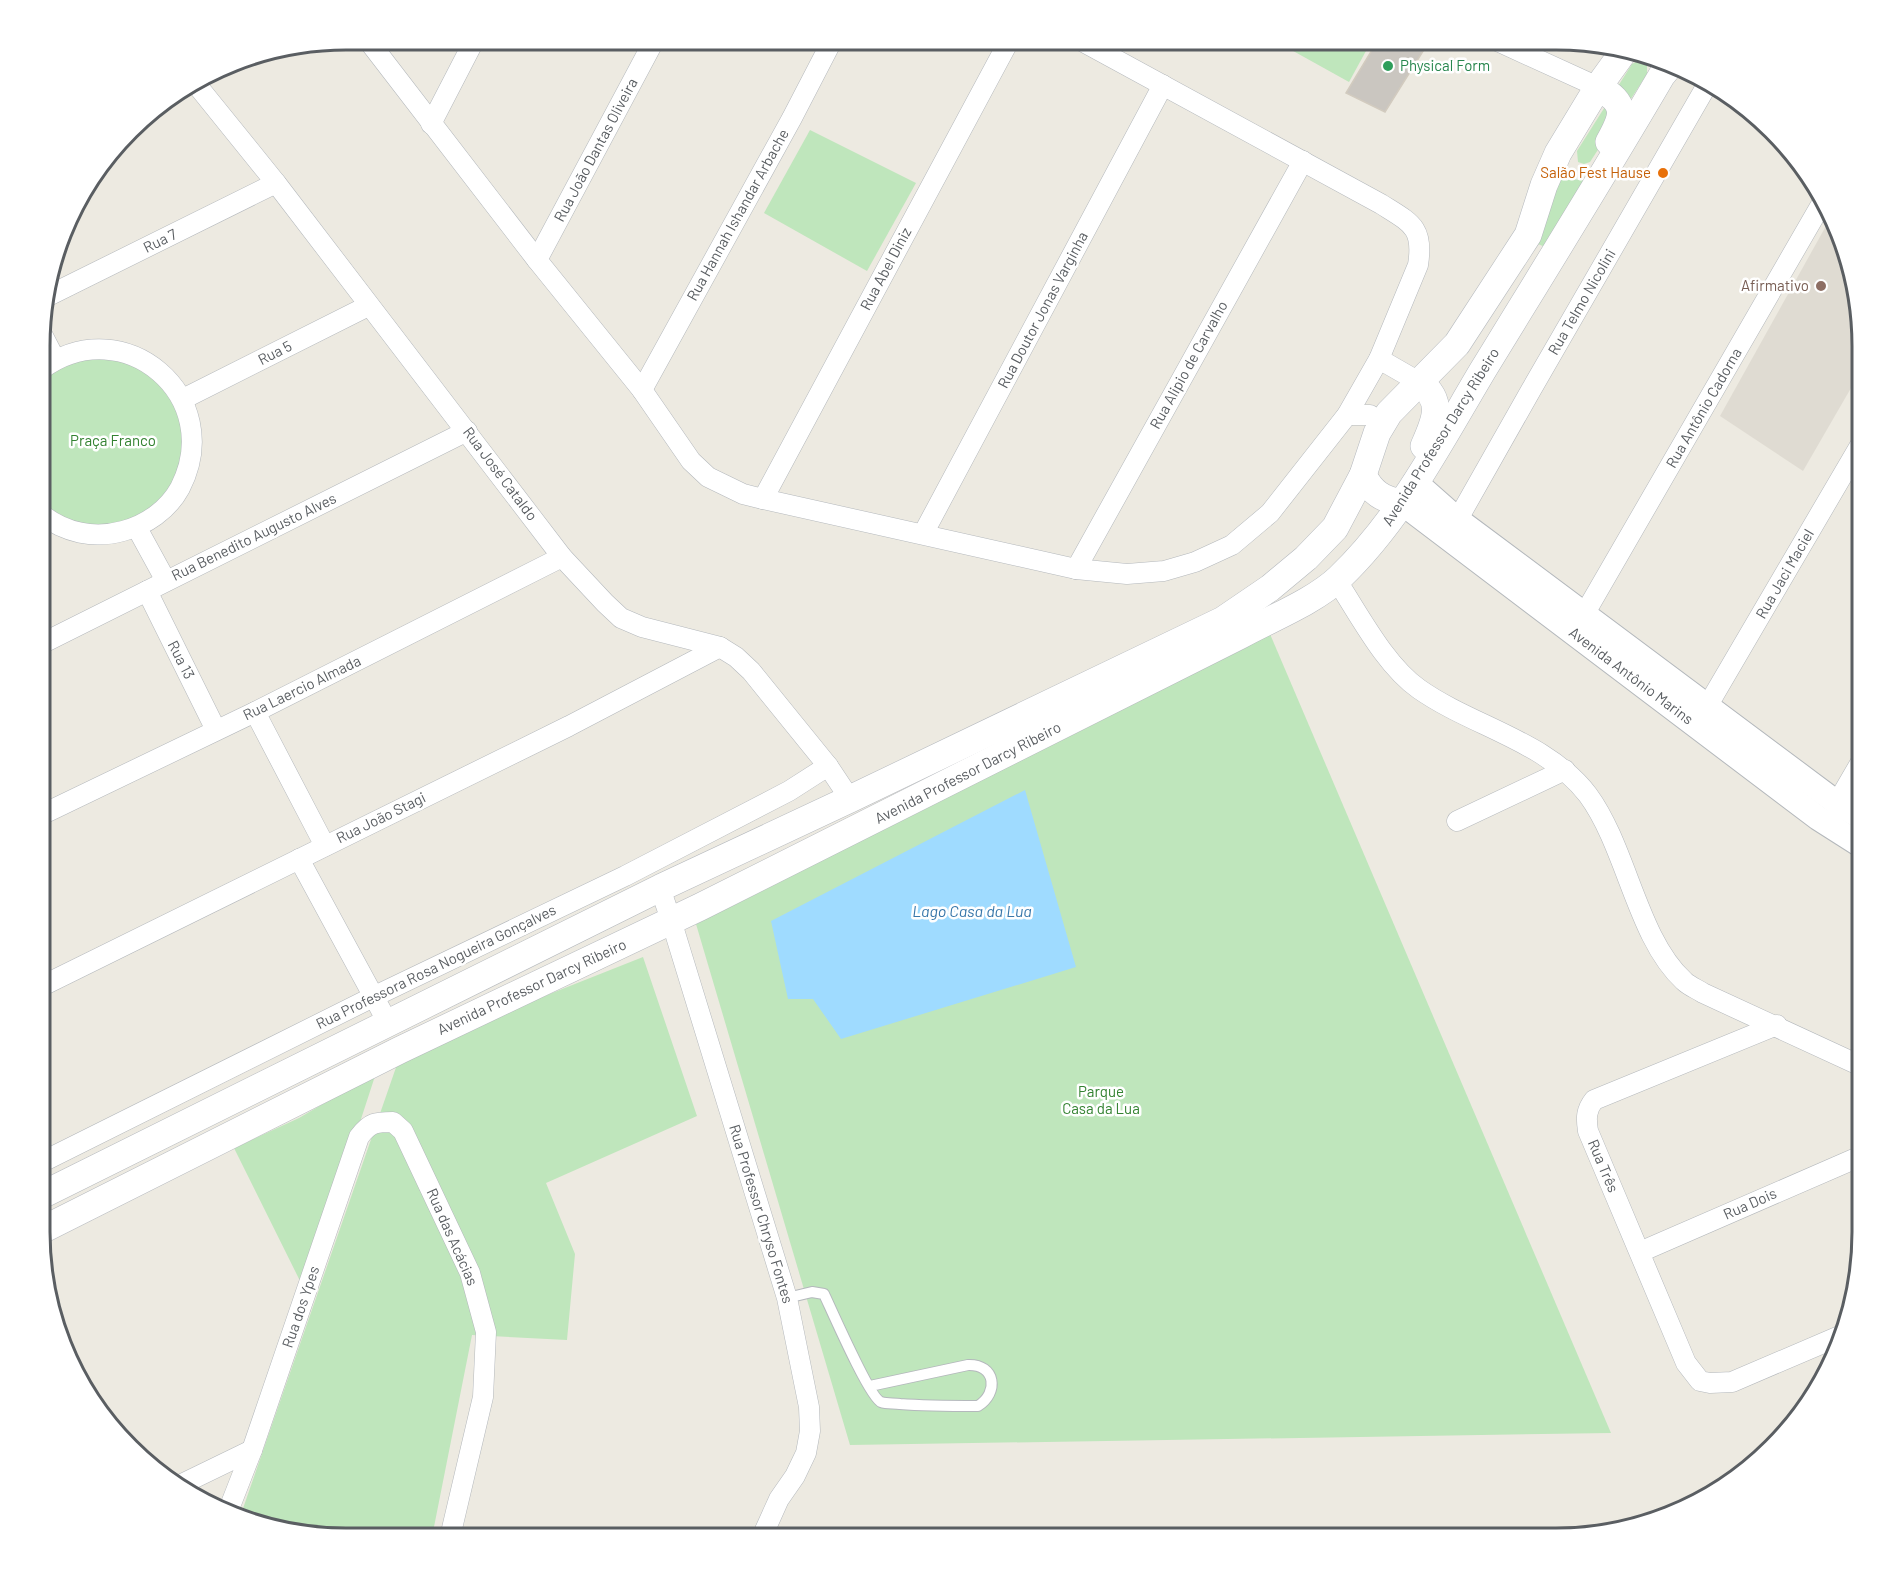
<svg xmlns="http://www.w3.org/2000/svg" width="1901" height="1577" viewBox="0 0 1901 1577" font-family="Barlow,sans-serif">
  <rect width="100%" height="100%" fill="#edeae1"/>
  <path fill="#dfdbd2" d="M1831 217 1839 228 1862 345V369L1803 471 1720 416Z"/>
  <g fill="#bfe6bc">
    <path d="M1291 39 1372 40 1349 82 1286 47Z"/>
    <path d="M1638 61 1647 65V74L1590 162 1584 164 1578 162 1577 151 1632 64Z"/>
    <path d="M810 130 916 183 867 271 764 213Z"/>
    <path d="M1561 169C1570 179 1576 181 1590 180L1545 247 1538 244Z"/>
    <path d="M113 357 152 373 178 406 185 448 172 488 158 504 141 516 103 527 66 521 41 505 42 378 72 360Z"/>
    <path d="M1270 634 1611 1433 850 1445 696 924Z"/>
    <path d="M643 957 697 1116 546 1183 575 1254 567 1340 472 1335 432 1537H325L240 1517 401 1053Z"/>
    <path d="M376 1073 305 1291 234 1148 299 1118Z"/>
  </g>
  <path fill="#9fdbff" d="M1025 790 1076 967 841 1039 813 999H788L771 921Z"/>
  <path fill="#cac6c0" stroke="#d2cbbf" stroke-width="1.5" d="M1378 40H1430L1385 112 1346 93Z"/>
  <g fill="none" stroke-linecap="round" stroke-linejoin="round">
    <g stroke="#b4b8bc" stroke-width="12">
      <path id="service" d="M787 1298 812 1292 824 1294C832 1311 870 1398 881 1402 887 1404 894 1403 900 1404 926 1406 952 1406 978 1406 999 1393 996 1364 968 1365L870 1386"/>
    </g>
    <g stroke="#b4b8bc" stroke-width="21">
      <g id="minor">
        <path d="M367 39 537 260 642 390 691 461 708 477 743 494 763 499 1076 569 1127 574 1164 571 1195 562 1232 545 1270 513 1347 415 1379 359 1418 265C1424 227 1411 223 1381 204L1078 39"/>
        <path d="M1495 40 1598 87"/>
        <path d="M196 84 276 183 562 557 605 603 621 618 642 627 720 647 736 657 751 671 828 766 850 799"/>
        <path d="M431 124 475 39"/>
        <path d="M537 260 655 39"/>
        <path d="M44 298 276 183"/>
        <path d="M42 334 55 359"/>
        <path d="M1379 359 1419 382"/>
        <path d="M642 390 792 118 833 39"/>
        <path d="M183 399 368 306"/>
        <path d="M1347 415H1370L1382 424"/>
        <path d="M763 499 1010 39"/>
        <path d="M41 514C65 533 94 539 123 531 146 525 168 510 180 488 227 397 124 309 42 369"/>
        <path d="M137 528 166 581"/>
        <path d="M1450 533 1531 390 1707 85"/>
        <path d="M923 534 1163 85"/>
        <path d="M1076 569 1303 161"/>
        <path d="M1337 581C1360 616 1385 665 1419 689 1473 727 1547 741 1588 795 1627 848 1637 938 1684 981 1689 986 1697 989 1703 993L1861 1066"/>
        <path d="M147 591 216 730"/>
        <path d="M1585 613 1822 203"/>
        <path d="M41 644 467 431"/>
        <path d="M255 712 325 846"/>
        <path d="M1701 717 1862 442"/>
        <path d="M1837 803 1862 760"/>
        <path d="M41 815 255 712 562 557"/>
        <path d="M1457 821 1565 770"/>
        <path d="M299 859 388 1023"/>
        <path d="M660 888 671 920 787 1298 809 1407 810 1431 806 1453 795 1476 779 1499 765 1530 764 1538"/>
        <path d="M40 987 569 726 720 647"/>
        <path d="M1777 1025 1594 1100C1586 1110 1586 1118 1588 1131L1686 1363 1700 1381 1710 1383 1732 1382 1842 1335"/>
        <path d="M40 1163 373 997 625 876 789 791 828 766"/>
        <path d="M1640 1252 1861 1156"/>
        <path d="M182 1484 252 1450"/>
        <path d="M227 1514 252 1450 359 1137C370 1122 376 1122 393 1122L403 1131 470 1273 486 1332 483 1397 450 1537"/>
      </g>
    </g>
    <g stroke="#b4b8bc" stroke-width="26">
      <g id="tertiary">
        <path d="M1415 482 1458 520 1837 803 1862 818"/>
        <path d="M1402 503 1818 818 1862 846"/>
      </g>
    </g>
    <g stroke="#b5b9be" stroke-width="28">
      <g id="secondary">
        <path d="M1598 87C1628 104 1624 115 1609 142"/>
        <path d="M1419 382C1445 401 1435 421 1424 446"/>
        <path d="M1363 475C1372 493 1382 499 1402 503"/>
        <path d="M40 1196 660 888 850 799 1223 620 1270 588 1306 558 1335 528 1363 475 1377 433 1389 413 1457 344 1528 235 1544 185 1558 153 1598 87 1624 51"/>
        <path d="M40 1231 400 1050 700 907 1241 635C1270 619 1315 601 1339 578 1400 520 1440 442 1483 370 1543 272 1604 174 1662 75L1673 62"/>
      </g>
    </g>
    <use href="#service" stroke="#fff" stroke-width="10"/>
    <use href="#minor" stroke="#fff" stroke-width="20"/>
    <use href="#tertiary" stroke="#fff" stroke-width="24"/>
    <use href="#secondary" stroke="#fff" stroke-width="27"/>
  </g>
  <circle fill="#2e9e5b" stroke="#fff" stroke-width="2" cx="1388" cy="66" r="6"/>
  <circle fill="#e8710a" stroke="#fff" stroke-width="2" cx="1663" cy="173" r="6"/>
  <circle fill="#8d6e63" stroke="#fff" stroke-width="2" cx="1821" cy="286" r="6"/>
  <g text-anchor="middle" stroke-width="5" stroke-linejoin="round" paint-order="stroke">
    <g font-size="15" fill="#27864d" stroke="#fff" text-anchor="start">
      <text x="1400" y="71">Physical Form</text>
    </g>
    <g font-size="15" fill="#5a5e62" stroke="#fff">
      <text transform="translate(596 150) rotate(-62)" y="5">Rua João Dantas Oliveira</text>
      <text transform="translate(738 215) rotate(-61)" y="5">Rua Hannah Ishandar Arbache</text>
      <text transform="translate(160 241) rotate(-26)" y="5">Rua 7</text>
      <text transform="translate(886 269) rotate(-62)" y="5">Rua Abel Diniz</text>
      <text transform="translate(1582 302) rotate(-60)" y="5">Rua Telmo Nicolini</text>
      <text transform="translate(1043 310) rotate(-62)" y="5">Rua Doutor Jonas Varginha</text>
      <text transform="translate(275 353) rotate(-27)" y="5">Rua 5</text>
      <text transform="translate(1189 365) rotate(-61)" y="5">Rua Alipio de Carvalho</text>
      <text transform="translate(1704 408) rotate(-60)" y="5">Rua Antônio Cadorna</text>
      <text transform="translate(1441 437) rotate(-58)" y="5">Avenida Professor Darcy Ribeiro</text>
      <text transform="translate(500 474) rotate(53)" y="5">Rua José Cataldo</text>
      <text transform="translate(254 537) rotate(-26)" y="5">Rua Benedito Augusto Alves</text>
      <text transform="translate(1785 574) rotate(-60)" y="5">Rua Jaci Maciel</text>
      <text transform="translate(181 660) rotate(63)" y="5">Rua 13</text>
      <text transform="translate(1631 676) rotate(37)" y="5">Avenida Antônio Marins</text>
      <text transform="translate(302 688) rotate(-26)" y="5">Rua Laercio Almada</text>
      <text transform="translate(968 773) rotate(-27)" y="5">Avenida Professor Darcy Ribeiro</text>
      <text transform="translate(381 818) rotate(-26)" y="5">Rua João Stagi</text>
      <text transform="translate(436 967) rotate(-26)" y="5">Rua Professora Rosa Nogueira Gonçalves</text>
      <text transform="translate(532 987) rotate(-25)" y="5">Avenida Professor Darcy Ribeiro</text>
      <text transform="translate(1603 1166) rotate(67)" y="5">Rua Três</text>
      <text transform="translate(1750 1204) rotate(-24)" y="5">Rua Dois</text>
      <text transform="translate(761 1214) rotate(73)" y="5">Rua Professor Chryso Fontes</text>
      <text transform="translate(452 1237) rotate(66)" y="5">Rua das Acácias</text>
      <text transform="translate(301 1307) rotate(-71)" y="5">Rua dos Ypes</text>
    </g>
    <g font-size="15" fill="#c56008" stroke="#fff" text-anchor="end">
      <text x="1651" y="178">Salão Fest Hause</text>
    </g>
    <g font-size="15" fill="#785e54" stroke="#fff" text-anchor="end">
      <text x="1809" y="291">Afirmativo</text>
    </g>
    <g font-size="15" fill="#338231" stroke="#fff">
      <text x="113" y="446">Praça Franco</text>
      <text x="1101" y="1097">Parque<tspan x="1101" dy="17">Casa da Lua</tspan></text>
    </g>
    <g font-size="16" font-style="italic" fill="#3877aa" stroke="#fff">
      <text x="972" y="917">Lago Casa da Lua</text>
    </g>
  </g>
  <path d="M0 0H1901V1577H0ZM346 50H1556A296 296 0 0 1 1852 346V1232A296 296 0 0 1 1556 1528H346A296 296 0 0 1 50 1232V346A296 296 0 0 1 346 50Z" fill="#fff" fill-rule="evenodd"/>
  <path fill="none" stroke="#5a5e62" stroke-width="3" d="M346 50H1556A296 296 0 0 1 1852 346V1232A296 296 0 0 1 1556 1528H346A296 296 0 0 1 50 1232V346A296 296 0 0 1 346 50Z"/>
</svg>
